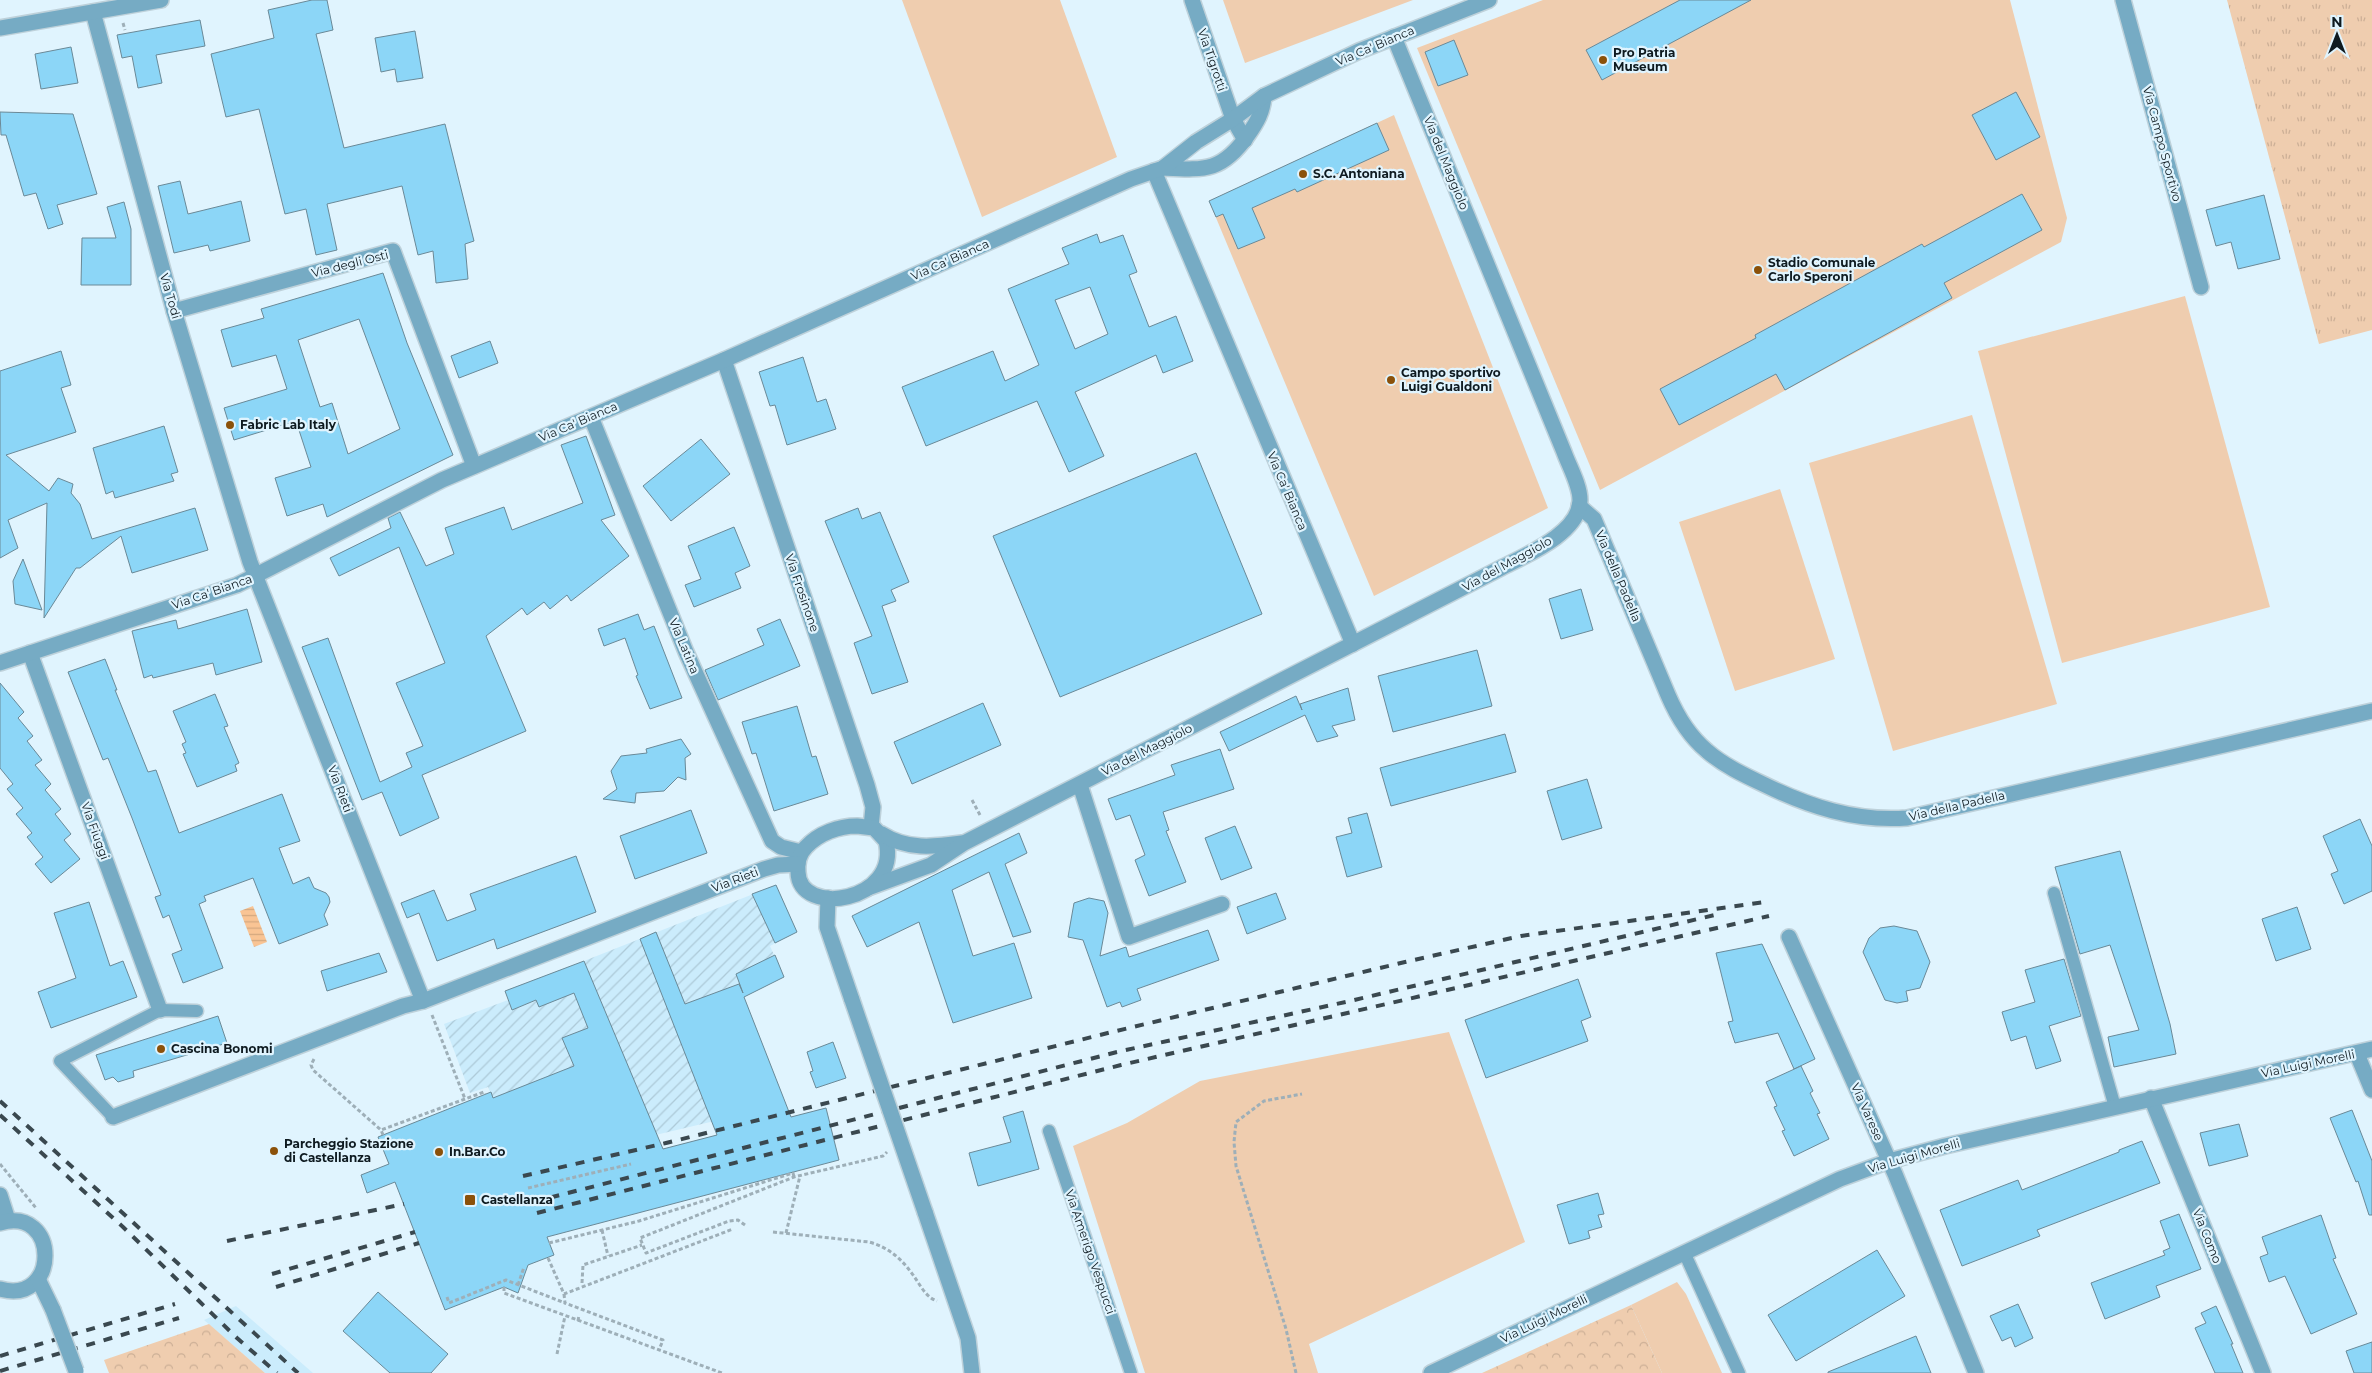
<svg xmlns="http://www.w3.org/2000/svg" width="2372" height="1373" viewBox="0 0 2372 1373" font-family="Montserrat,sans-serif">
  <defs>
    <pattern id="industrial-furrows" width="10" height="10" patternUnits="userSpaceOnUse" patternTransform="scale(1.25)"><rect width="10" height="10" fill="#cbecfc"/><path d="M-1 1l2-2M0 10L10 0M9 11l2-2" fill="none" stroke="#adcad8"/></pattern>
    <pattern id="forest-crowns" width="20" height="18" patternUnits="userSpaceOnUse" patternTransform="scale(1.25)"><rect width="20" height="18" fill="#efcdaf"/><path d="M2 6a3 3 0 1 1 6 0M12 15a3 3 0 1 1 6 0" fill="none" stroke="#ccaf96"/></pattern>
    <pattern id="park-tufts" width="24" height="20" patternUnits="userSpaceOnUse" patternTransform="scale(1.25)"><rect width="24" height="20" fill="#efcdaf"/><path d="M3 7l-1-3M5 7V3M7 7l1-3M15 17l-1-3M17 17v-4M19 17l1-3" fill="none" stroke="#ccaf96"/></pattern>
    <pattern id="water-rules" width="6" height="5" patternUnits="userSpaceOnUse" patternTransform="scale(1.25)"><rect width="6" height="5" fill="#f9c494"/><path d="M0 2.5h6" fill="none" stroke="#d4a87f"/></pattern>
  </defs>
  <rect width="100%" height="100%" fill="#e0f4fe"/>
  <path fill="#cbecfc" d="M236 1306 313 1373H265L204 1320Z"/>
  <path fill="url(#industrial-furrows)" d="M776 885 797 932 770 946 784 977 744 997 786 1104 525 1166 509 1139 488 1087 470 1093 444 1024 508 1000 512 1010 591 979 584 961Z"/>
  <g fill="#efcdaf">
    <path d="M902 0H1060L1117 157 982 217Z"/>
    <path d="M1223 0H1413L1245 63Z"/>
    <path d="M1543 0H2010L2067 218 2061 242 1600 490 1417 48Z"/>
    <path d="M1394 115 1548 508 1374 596 1209 201Z"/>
    <path d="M2185 296 2270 607 2062 663 1978 351Z"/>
    <path d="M1972 415 2057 704 1893 751 1809 463Z"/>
    <path d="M1780 489 1835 659 1735 691 1679 522Z"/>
    <path d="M1449 1032 1525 1242 1309 1344 1318 1373H1145L1073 1146 1127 1123 1200 1081Z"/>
    <path d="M1677 1282 1686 1294 1722 1373H1662L1631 1305Z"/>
  </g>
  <g fill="url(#forest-crowns)">
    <path d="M1631 1305 1662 1373H1482Z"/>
    <path d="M209 1324 265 1373H109L104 1360Z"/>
  </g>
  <path fill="url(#park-tufts)" d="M2227 0H2372V330L2319 344Z"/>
  <path fill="url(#water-rules)" d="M253 906 267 942 254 947 240 911Z"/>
  <g fill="#8cd6f7" stroke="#6a8997" fill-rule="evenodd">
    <path d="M312 0H327L333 30 316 34 344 148 445 124 474 241 465 244 468 279 436 283 433 251 418 255 402 186 327 204 337 250 316 255 306 209 285 214 259 109 226 117 211 54 274 38 268 10Z"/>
    <path d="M1680 0H1751L1602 80 1586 50Z"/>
    <path d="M200 20 205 46 156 55 162 83 138 88 132 56 122 58 117 35Z"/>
    <path d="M415 31 423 78 397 82 395 69 381 72 375 38Z"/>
    <path d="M1454 40 1468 75 1438 86 1425 52Z"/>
    <path d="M71 47 78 83 41 89 35 54Z"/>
    <path d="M2016 92 2040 137 1996 160 1972 115Z"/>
    <path d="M0 112 73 114 97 194 57 205 63 224 48 229 36 193 24 196 6 135H1Z"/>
    <path d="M1377 123 1389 150 1297 192 1295 189 1252 208 1265 238 1238 249 1223 214 1216 217 1209 201Z"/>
    <path d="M180 181 188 214 241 201 250 241 210 251 208 245 174 253 158 186Z"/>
    <path d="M2022 194 2042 230 1944 283 1952 298 1785 390 1776 374 1679 425 1660 389 1756 338 1755 335 1922 244 1924 247Z"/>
    <path d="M2264 195 2280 259 2238 269 2231 242 2216 246 2206 210Z"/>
    <path d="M124 202 131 229V285H81L82 238H116L107 207Z"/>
    <path d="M1097 234 1100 243 1123 235 1137 272 1129 275 1149 327 1176 316 1193 361 1163 373 1156 355 1075 392 1104 456 1069 472 1037 401 926 446 902 387 993 351 1005 381 1039 365 1008 289 1069 264 1062 248ZM1090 287 1108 334 1075 349 1055 300Z"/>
    <path d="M383 273 407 343 453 455 327 517 323 504 287 516 275 478 311 467 296 421 234 440 224 408 287 389 276 355 232 367 221 330 264 318 261 309ZM359 319 400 429 348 454 332 403 320 407 298 340Z"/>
    <path d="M490 341 498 363 459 378 451 356Z"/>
    <path d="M61 351 71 385 61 388 76 432 6 455 49 491 58 478 73 484 71 493 80 504 92 539 195 508 208 550 132 573 121 536 80 568H76L44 618 47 503 8 520 18 548 0 558V371Z"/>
    <path d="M803 357 817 402 826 399 836 429 787 445 775 405 770 406 759 372Z"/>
    <path d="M164 426 178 472 171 474 174 481 115 498 113 491 106 494 93 448Z"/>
    <path d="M586 436 615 515 601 520 629 556 571 601 567 595 550 609 544 602 527 615 522 608 486 636 526 731 422 775 439 818 400 836 382 792 362 800 302 647 328 638 380 782 412 767 406 753 423 746 396 683 445 663 399 547 339 576 330 558 391 528 388 518 400 512 426 566 454 554 445 528 504 507 512 530 583 503 561 445Z"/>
    <path d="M701 439 730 474 671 521 643 486Z"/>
    <path d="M1196 453 1262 614 1060 697 993 536Z"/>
    <path d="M858 508 862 519 880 512 909 582 891 590 896 601 882 606 908 682 872 694 854 643 872 636 825 521Z"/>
    <path d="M734 527 750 566 735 573 741 588 694 607 685 585 701 579 688 546Z"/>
    <path d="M23 559 42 610 15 604 13 581Z"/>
    <path d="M1581 589 1593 630 1561 639 1549 599Z"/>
    <path d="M247 609 262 662 216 675 213 663 153 678 152 675 144 678 132 631 176 620 178 629Z"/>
    <path d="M638 614 644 630 654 626 682 698 650 709 636 676 638 675 625 638 604 646 598 629Z"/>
    <path d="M780 619 800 666 718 700 705 670 764 645 757 629Z"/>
    <path d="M1477 650 1492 706 1393 732 1378 676Z"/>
    <path d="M105 659 117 690H115L148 772 156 770 179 833 282 794 300 841 279 848 293 884 309 877 314 888 326 893 329 897 330 902 324 915 328 925 279 944 253 878 204 896 206 901 199 904 223 968 183 983 172 954 182 950 169 915 163 918 155 897 161 895 132 818 108 758 103 760 68 672Z"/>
    <path d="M0 683 24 712 18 718 33 736 27 741 42 760 35 765 51 784 45 790 61 809 55 814 71 834 64 840 80 859 51 883 35 864 43 857 27 837 32 833 16 814 23 808 7 789 13 784 0 768Z"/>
    <path d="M1348 688 1355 720 1332 726 1338 736 1317 742 1305 715 1229 751 1220 732 1296 696 1302 710 1300 704Z"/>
    <path d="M215 694 228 726 224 727 239 763 235 765 237 771 197 787 183 754 186 753 182 744 186 742 173 711Z"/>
    <path d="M983 703 1001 745 912 784 894 742Z"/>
    <path d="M797 706 812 757 816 756 828 794 774 811 756 753 752 754 742 722Z"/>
    <path d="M1505 734 1516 772 1391 806 1380 768Z"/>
    <path d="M681 739 691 754 685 758 686 780 678 777 664 791 636 793 635 803 603 799 617 789 611 771 621 756 647 753 646 749Z"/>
    <path d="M1220 749 1234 789 1163 812 1169 830 1166 831 1186 882 1149 896 1135 860 1145 855 1130 815 1116 820 1108 799 1175 775 1171 765Z"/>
    <path d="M1587 779 1602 828 1562 840 1547 791Z"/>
    <path d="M691 810 707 853 635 879 620 836Z"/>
    <path d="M1367 813 1382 867 1347 877 1336 837 1352 833 1348 818Z"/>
    <path d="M2360 819 2372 846V891L2344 904 2331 874 2338 871 2323 836Z"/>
    <path d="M1235 826 1252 868 1221 880 1205 838Z"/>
    <path d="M1019 833 1027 853 1005 864 1031 932 1013 937 989 872 952 890 973 956 1014 943 1032 998 953 1023 919 922 867 947 852 916Z"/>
    <path d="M2120 851 2170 1024 2176 1054 2114 1067 2108 1037 2139 1030 2110 945 2080 954 2055 867Z"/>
    <path d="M576 856 596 912 497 949 494 939 437 961 419 913 407 918 401 903 434 890 447 921 476 910 470 894Z"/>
    <path d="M776 885 797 932 775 943 752 894Z"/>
    <path d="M1276 893 1286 919 1247 934 1237 907Z"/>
    <path d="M1089 898 1104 901 1108 913 1100 956 1126 947 1129 957 1208 930 1219 960 1137 989 1141 1000 1122 1007 1120 1002 1107 1007 1083 940 1068 937 1074 903Z"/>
    <path d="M89 902 110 966 123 961 137 997 51 1028 38 992 76 978 54 913Z"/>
    <path d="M2297 907 2311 949 2276 961 2262 919Z"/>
    <path d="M1894 926 1917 931 1930 962 1920 988 1906 991 1908 1001 1897 1003 1885 1000 1863 952 1869 938 1880 928Z"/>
    <path d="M656 932 685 1004 739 984 743 993 736 974 775 955 784 977 744 997 791 1117 826 1108 839 1160 547 1237 554 1255 528 1265 518 1293 504 1287 445 1310 395 1182 367 1193 361 1175 389 1164 378 1137 491 1092 493 1098 574 1066 562 1038 588 1028 574 993 539 1007 536 1000 512 1010 505 991 584 961 663 1149 717 1135 640 939Z"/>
    <path d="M1762 944 1815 1059 1794 1069 1778 1033 1735 1043 1728 1022 1733 1021 1716 953Z"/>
    <path d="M379 953 387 972 327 991 321 971Z"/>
    <path d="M2064 959 2081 1016 2049 1026 2061 1061 2036 1069 2026 1036 2011 1041 2002 1012 2035 1002 2025 970Z"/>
    <path d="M1578 979 1591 1017 1581 1021 1588 1041 1486 1078 1465 1020Z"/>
    <path d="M218 1016 227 1043 133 1071 134 1077 118 1082 113 1077 105 1080 96 1055Z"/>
    <path d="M833 1042 846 1078 816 1088 810 1072 813 1071 807 1052Z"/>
    <path d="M1801 1066 1813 1091 1810 1093 1820 1113 1817 1114 1829 1139 1794 1156 1782 1131 1785 1130 1774 1107 1777 1106 1766 1082Z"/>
    <path d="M2352 1110 2372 1161V1215H2369L2358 1181 2356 1182 2330 1118Z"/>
    <path d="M1023 1111 1039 1169 978 1186 969 1153 1011 1142 1003 1117Z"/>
    <path d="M2239 1124 2248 1156 2209 1166 2200 1133Z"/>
    <path d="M2142 1141 2160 1183 2037 1230 2040 1236 1962 1266 1940 1210 2018 1180 2022 1190 2119 1152V1150Z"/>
    <path d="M1598 1193 1604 1214 1598 1215 1602 1227 1588 1231 1590 1238 1569 1244 1557 1205Z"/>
    <path d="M2179 1214 2201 1269 2156 1286 2160 1297 2105 1319 2091 1283 2165 1255 2163 1251 2170 1248 2160 1221Z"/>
    <path d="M2321 1215 2336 1258 2333 1259 2357 1314 2311 1334 2285 1276 2269 1282 2260 1257 2268 1254 2262 1237Z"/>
    <path d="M1877 1250 1905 1296 1796 1361 1768 1315Z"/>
    <path d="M378 1292 448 1354 431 1373H390L343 1331Z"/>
    <path d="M2018 1304 2033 1338 2015 1347 2011 1337 2002 1341 1990 1316Z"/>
    <path d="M2216 1306 2233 1344H2231L2243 1373H2215L2195 1328 2206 1323 2201 1313Z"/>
    <path d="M1916 1336 1931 1373H1828V1372Z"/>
    <path d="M2372 1342V1373H2354L2346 1351Z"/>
  </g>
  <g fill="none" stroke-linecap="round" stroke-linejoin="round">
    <g stroke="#bed1da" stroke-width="15">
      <g id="service">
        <path d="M2054 893 2115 1107"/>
        <path d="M113 1117 60 1061 160 1010 197 1011"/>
        <path d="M1049 1131 1131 1373"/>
        <path d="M1684 1252 1739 1373"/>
      </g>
    </g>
    <g stroke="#bed1da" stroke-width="18">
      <g id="minor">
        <path d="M1192 0 1233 119 1245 140"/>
        <path d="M2123 0 2201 287"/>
        <path d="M93 12 174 311 250 562 423 1001"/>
        <path d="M1163 168C1205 170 1222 172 1248 135 1257 122 1263 112 1264 96"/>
        <path d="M1154 171 1353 644"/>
        <path d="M174 311 393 251 474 466"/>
        <path d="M724 360 867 785 873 807 871 827"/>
        <path d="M591 417 686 652 772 841 781 847 801 852"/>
        <path d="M1579 506 1594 519 1668 695C1677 716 1689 736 1707 751 1723 765 1744 775 1763 784 1808 806 1855 822 1907 818L2372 711"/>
        <path d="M30 653 160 1010"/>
        <path d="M0 663 237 585 442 480 724 360 1131 179 1163 168 1196 142 1233 119 1264 96 1359 51 1489 0"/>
        <path d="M1080 785 1129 937 1222 904"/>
        <path d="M857 826 874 828 886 841C901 902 799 918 798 872 797 862 799 854 806 847 819 833 839 826 857 826Z"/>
        <path d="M882 834C907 850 934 847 962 843"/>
        <path d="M868 888 931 865 964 843 1501 568C1526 555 1580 533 1580 500 1580 485 1569 466 1564 452L1394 37"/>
        <path d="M828 898 827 927 852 1000"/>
        <path d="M1789 937 1895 1174 1976 1373"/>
        <path d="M2357 1054 2372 1090"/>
        <path d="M2151 1098 2263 1373"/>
        <path d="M113 1117 403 1006 423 1001 764 869 778 865 798 864"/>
        <path d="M0 1195 8 1220"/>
        <path d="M925 1212 968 1338 972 1373"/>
        <path d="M0 1223C60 1205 60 1306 0 1289"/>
        <path d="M38 1279 53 1310"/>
        <path d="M1431 1373 1840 1179 1889 1161 1945 1146 2372 1049"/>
      </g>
    </g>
    <g stroke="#bed1da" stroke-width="18">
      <path id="tertiary" d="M0 28 161 0"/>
    </g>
    <g stroke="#9eafb8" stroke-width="3" stroke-dasharray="4 2.5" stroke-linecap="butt">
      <path d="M123 23 125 30"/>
      <path d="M972 800 980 815"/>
      <path d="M432 1015 465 1099"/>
      <path d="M314 1059 311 1065 313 1070 381 1130"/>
      <path d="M383 1135 381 1130 484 1092 485 1094"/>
      <path d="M0 1164 36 1208"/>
      <path d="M528 1188 631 1164"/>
      <path d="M745 1225 738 1220 729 1221 646 1253 640 1238 794 1177 883 1156 887 1152"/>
      <path d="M602 1230 608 1256"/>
      <path d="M773 1232 869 1242C888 1247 902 1259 913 1275 920 1284 925 1297 937 1301"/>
      <path d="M786 1233 800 1176"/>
      <path d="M549 1243 639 1221 793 1173 794 1177"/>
      <path d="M548 1258 564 1294 733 1229"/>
      <path d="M582 1283 583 1265 642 1245"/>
      <path d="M518 1285 524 1267"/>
      <path d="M504 1287V1293L722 1373"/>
      <path d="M564 1294 565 1303 663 1340 659 1350"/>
      <path d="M447 1297 449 1303 506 1280 565 1303"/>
      <path d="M578 1321 579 1315"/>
      <path d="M557 1354 565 1316"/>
      <path d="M1296 1373 1286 1329 1236 1166 1234 1142 1236 1122 1264 1101 1302 1094"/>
    </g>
    <use href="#service" stroke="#76abc4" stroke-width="12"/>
    <use href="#minor" stroke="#76abc4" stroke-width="15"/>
    <use href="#tertiary" stroke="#76abc4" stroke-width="15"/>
    <g stroke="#3a484f" stroke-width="4" stroke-dasharray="9 9" stroke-linecap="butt">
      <path d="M0 1101 298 1373"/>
      <path d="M0 1115 123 1227 237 1338 277 1373"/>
      <path d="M523 1176 666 1143 1112 1032 1405 962 1521 936 1765 902"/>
      <path d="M533 1202 1117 1052 1350 1001 1719 914"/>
      <path d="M537 1213 1121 1065 1769 916"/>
      <path d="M227 1241 404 1204"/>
      <path d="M272 1274 415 1232"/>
      <path d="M276 1287 419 1243"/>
      <path d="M0 1356 175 1304"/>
      <path d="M0 1371 179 1318"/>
    </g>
    <g stroke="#bed1da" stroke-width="18" stroke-linecap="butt">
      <g id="minor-bridge">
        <path d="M852 1000 925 1212"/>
        <path d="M53 1310 76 1371"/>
      </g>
    </g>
    <use href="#minor-bridge" stroke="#76abc4" stroke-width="15"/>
  </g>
  <g fill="#8b510a" stroke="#e0f4fe" stroke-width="2">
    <circle cx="1603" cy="60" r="5"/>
    <circle cx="1303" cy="174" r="5"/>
    <circle cx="1758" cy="270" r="5"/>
    <circle cx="1391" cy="380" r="5"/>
    <circle cx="230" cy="425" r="5"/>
    <circle cx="161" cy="1049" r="5"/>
    <circle cx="274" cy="1151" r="5"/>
    <circle cx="439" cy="1152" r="5"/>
    <rect x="464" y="1194" width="12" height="12" rx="2.5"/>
  </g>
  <g text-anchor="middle" stroke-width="4.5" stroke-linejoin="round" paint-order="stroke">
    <g font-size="12" fill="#0e1a20" stroke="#e0f4fe">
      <text transform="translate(1375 46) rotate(-23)" y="4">Via Ca' Bianca</text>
      <text transform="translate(1212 60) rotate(71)" y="4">Via Tigrotti</text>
      <text transform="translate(2162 144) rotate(75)" y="4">Via Campo Sportivo</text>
      <text transform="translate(1446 163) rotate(68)" y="4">Via del Maggiolo</text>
      <text transform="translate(950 260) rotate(-24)" y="4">Via Ca' Bianca</text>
      <text transform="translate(350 264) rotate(-14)" y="4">Via degli Osti</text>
      <text transform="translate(170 296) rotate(74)" y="4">Via Todi</text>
      <text transform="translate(578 422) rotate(-23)" y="4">Via Ca' Bianca</text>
      <text transform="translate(1287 491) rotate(67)" y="4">Via Ca' Bianca</text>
      <text transform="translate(1507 564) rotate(-29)" y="4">Via del Maggiolo</text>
      <text transform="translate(1618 576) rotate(67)" y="4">Via della Padella</text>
      <text transform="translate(212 592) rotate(-19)" y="4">Via Ca' Bianca</text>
      <text transform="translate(802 593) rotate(71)" y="4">Via Frosinone</text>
      <text transform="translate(684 646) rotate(67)" y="4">Via Latina</text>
      <text transform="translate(1147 750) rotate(-27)" y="4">Via del Maggiolo</text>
      <text transform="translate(340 789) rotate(69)" y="4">Via Rieti</text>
      <text transform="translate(1957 806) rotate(-13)" y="4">Via della Padella</text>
      <text transform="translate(95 831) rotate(70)" y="4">Via Fiuggi</text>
      <text transform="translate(735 880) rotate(-21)" y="4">Via Rieti</text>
      <text transform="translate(2308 1064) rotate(-12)" y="4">Via Luigi Morelli</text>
      <text transform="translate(1867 1112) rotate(66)" y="4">Via Varese</text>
      <text transform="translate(1914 1156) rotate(-16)" y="4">Via Luigi Morelli</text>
      <text transform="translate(2207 1236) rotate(68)" y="4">Via Como</text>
      <text transform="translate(1090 1252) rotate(71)" y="4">Via Amerigo Vespucci</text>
      <text transform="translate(1544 1319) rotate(-26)" y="4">Via Luigi Morelli</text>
    </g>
    <g font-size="12" font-weight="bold" fill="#0e1a20" stroke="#e0f4fe" text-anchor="start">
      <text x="1613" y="57">Pro Patria<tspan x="1613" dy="14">Museum</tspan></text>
      <text x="1313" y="178">S.C. Antoniana</text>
      <text x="1768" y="267">Stadio Comunale<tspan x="1768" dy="14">Carlo Speroni</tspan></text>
      <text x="1401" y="377">Campo sportivo<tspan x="1401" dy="14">Luigi Gualdoni</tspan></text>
      <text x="240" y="429">Fabric Lab Italy</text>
      <text x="171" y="1053">Cascina Bonomi</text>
      <text x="284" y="1148">Parcheggio Stazione<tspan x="284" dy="14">di Castellanza</tspan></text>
      <text x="449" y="1156">In.Bar.Co</text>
      <text x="481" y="1204">Castellanza</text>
    </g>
  </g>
  <g transform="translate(2337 35)" stroke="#e0f4fe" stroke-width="4" paint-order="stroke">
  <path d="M0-4L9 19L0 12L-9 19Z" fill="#0e1a20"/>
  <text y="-8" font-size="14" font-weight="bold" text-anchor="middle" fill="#0e1a20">N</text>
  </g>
</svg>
